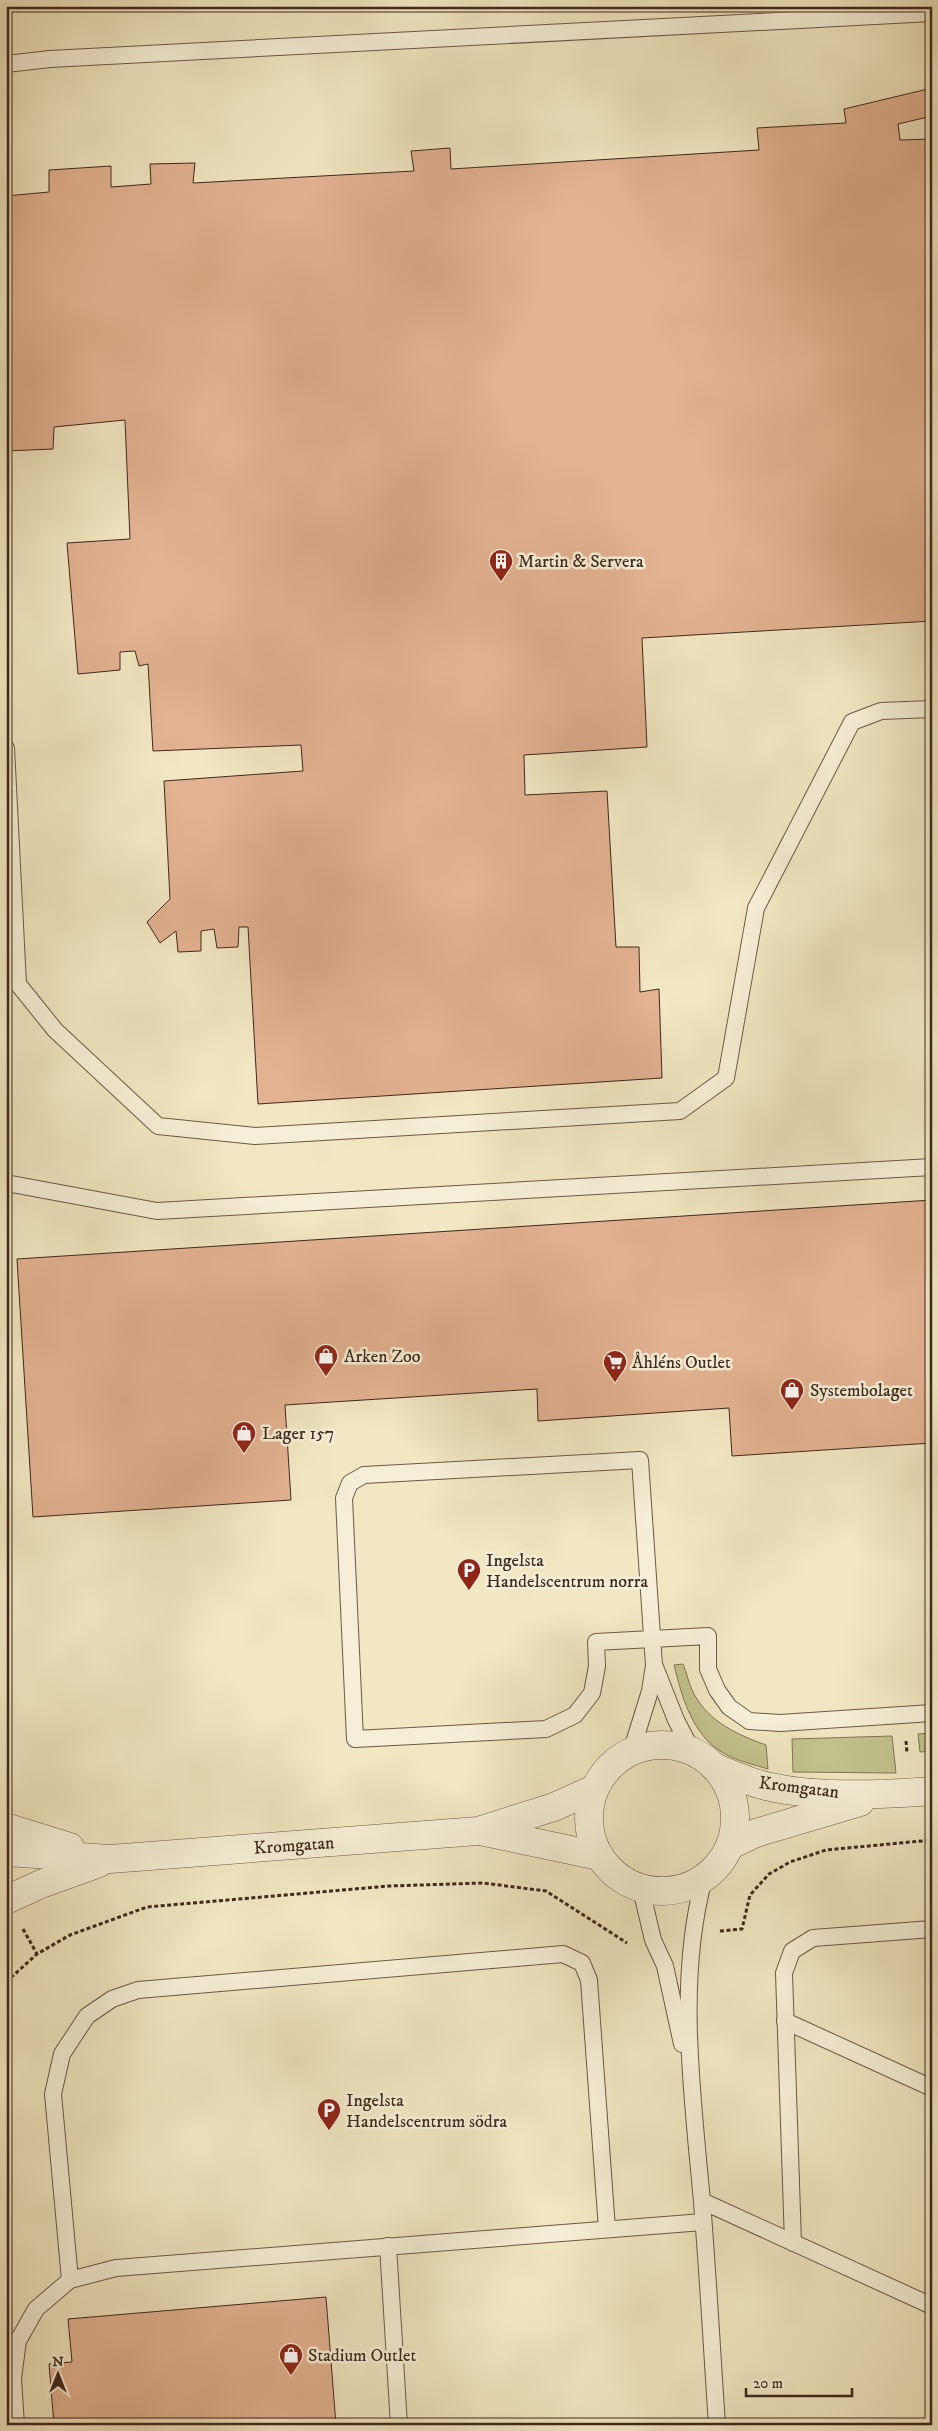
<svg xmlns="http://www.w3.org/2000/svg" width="938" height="2431" viewBox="0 0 938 2431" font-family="'IM FELL DW Pica',serif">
  <rect width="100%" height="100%" fill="#f1e7c2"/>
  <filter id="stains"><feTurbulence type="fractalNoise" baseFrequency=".004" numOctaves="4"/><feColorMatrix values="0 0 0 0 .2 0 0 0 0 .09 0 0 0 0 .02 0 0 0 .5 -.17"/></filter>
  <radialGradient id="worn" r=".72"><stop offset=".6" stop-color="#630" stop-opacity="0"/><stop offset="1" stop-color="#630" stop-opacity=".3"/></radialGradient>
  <g fill="#c2c38e" stroke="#807656">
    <path d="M683 1664C687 1673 689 1685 694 1694 709 1722 738 1735 766 1745L768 1769C756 1765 742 1762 731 1757 694 1741 683 1701 674 1665Z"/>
    <path d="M932 1733V1751L920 1752 918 1734Z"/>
    <path d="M892 1736 896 1773 793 1772 792 1739Z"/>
  </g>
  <g fill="#e3b292" stroke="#3e281e">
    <path d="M932 88V116L898 124 900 140 932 139V621L642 638 647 747 524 755 525 795 607 791 616 947H639L640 992 659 989 662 1078 258 1104 248 927H239L238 947 217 948 214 929 201 931V951L178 952 176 931 160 943 147 922 170 899 164 781 303 771 301 745 153 751 148 664 139 666 135 651 120 652V670L78 674 67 543 130 539 125 420 54 427 53 449 6 451V196L49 192V170L111 166V187L151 184 150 164 195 163 193 183 414 171 411 151 450 148 451 169 759 150 757 128 846 123 844 109Z"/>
    <path d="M932 1200V1443L732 1456 729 1408 538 1421 537 1389 285 1405 291 1500 33 1517 17 1259Z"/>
    <path d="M326 2297 336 2425H54L49 2364 72 2362 68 2319Z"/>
  </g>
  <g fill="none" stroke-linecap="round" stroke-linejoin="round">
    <g stroke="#6b5847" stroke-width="18">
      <g id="lane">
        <path d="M6 64 50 59 932 13"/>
        <path d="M6 748 18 984 55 1030 158 1126 255 1136 680 1111 726 1078 756 908 852 722 881 711 932 709"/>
        <path d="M6 1183 157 1211 932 1167"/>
        <path d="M655 1667 676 1720 692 1751"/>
        <path d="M632 1749 650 1691 654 1665 640 1460 364 1475 350 1483 344 1498 355 1739 546 1729 575 1715 592 1693 597 1666 596 1642 708 1636V1669L717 1690 729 1707 749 1721 780 1723 932 1713"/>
        <path d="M704 1879C676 1981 693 2099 702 2202 708 2276 712 2351 717 2425"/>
        <path d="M641 1889 653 1940 665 1966 682 2044"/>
        <path d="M785 2021 932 2088"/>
        <path d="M702 2201 932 2306"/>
        <path d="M793 2243 784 1973 792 1951 813 1938 932 1929"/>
        <path d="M388 2246 399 2425"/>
        <path d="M70 2280 53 2094 62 2054 87 2016 112 1999 138 1990 563 1954 582 1963 589 1980 607 2229"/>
        <path d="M16 2425 13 2378 18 2341 36 2309 70 2280 116 2268 703 2222"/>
      </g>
    </g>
    <g stroke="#6b5847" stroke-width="29">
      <g id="street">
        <circle cx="662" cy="1818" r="73"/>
        <path d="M716 1768C728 1773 740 1778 752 1782 800 1798 881 1795 932 1791"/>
        <path d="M6 1827 70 1847"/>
        <path d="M485 1832 599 1856"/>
        <path d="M731 1845 756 1833 860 1802"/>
        <path d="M6 1852 110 1859 478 1831 554 1807 594 1789"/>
        <path d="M6 1900 41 1884 99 1863"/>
      </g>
    </g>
    <g stroke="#3e281e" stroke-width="3" stroke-dasharray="4 2.5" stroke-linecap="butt">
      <path d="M906 1741 907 1753"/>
      <path d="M23 1929 37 1954"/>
      <path d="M720 1931 742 1929 750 1895 769 1874 790 1862 826 1850 932 1840"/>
      <path d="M6 1982 37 1954 70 1935 147 1907 389 1886 483 1883 546 1891 627 1943"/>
    </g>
    <use href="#lane" stroke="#f6efd7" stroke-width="16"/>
    <use href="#street" stroke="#f6efd7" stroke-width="28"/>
  </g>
  <defs>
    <g id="building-pin" transform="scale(1.25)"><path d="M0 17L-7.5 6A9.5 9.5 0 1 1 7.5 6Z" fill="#8f2418" stroke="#f6efd7"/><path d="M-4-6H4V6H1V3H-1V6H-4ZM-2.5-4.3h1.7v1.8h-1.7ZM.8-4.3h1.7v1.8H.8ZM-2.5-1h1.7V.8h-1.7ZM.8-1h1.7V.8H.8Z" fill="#fff"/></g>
    <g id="shop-pin" transform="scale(1.25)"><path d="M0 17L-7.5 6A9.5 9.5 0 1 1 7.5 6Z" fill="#8f2418" stroke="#f6efd7"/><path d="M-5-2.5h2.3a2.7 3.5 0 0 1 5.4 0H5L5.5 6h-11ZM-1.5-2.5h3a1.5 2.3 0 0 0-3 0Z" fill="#fff"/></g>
    <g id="supermarket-pin" transform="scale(1.25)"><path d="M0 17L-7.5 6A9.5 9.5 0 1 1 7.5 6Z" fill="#8f2418" stroke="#f6efd7"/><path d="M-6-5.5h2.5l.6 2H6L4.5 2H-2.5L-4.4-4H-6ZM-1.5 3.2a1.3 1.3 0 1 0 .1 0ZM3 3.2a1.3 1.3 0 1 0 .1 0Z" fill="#fff"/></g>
    <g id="parking-pin" transform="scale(1.25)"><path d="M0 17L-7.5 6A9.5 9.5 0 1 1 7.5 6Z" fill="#8f2418" stroke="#f6efd7"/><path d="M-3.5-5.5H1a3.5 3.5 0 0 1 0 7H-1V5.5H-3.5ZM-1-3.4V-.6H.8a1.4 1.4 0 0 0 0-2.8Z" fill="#fff"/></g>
  </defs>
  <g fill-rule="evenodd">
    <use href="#building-pin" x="501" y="561"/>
    <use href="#shop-pin" x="326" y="1356"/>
    <use href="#supermarket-pin" x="615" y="1362"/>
    <use href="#shop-pin" x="792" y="1390"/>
    <use href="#shop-pin" x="244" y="1433"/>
    <use href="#parking-pin" x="469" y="1570"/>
    <use href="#parking-pin" x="329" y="2110"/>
    <use href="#shop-pin" x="291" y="2355"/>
  </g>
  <g text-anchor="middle" stroke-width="5" stroke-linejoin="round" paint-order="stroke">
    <g font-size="18" fill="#3e281e" stroke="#f6efd7" text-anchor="start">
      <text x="518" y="567">Martin &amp; Servera</text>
      <text x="344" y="1362">Arken Zoo</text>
      <text x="632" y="1368">Åhléns Outlet</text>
      <text x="810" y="1396">Systembolaget</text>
      <text x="262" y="1439">Lager 157</text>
      <text x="486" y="1566">Ingelsta<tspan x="486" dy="21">Handelscentrum norra</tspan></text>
      <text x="346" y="2106">Ingelsta<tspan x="346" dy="21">Handelscentrum södra</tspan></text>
      <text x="308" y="2361">Stadium Outlet</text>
    </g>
    <g font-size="18" fill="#3e281e" stroke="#f6efd7">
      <text transform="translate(799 1787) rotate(7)" y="6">Kromgatan</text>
      <text transform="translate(294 1845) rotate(-4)" y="6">Kromgatan</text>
    </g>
  </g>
  <rect width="938" height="2431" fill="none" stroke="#f1e7c2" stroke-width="25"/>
  <rect x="8" y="8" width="923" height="2416" fill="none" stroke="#3e281e" stroke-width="2.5"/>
  <rect x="12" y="12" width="913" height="2406" fill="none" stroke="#3e281e"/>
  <g transform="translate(58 2374)" stroke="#f6efd7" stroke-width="4" paint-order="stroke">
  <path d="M0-4L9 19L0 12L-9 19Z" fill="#3e281e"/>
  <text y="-8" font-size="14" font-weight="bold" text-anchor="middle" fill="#3e281e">N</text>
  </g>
  <path d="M746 2388v8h106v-8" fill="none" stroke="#3e281e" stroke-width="2.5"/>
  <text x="753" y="2388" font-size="15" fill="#3e281e" stroke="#f6efd7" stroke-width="4" paint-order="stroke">20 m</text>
  <rect width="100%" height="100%" filter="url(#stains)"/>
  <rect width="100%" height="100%" fill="url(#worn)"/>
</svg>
